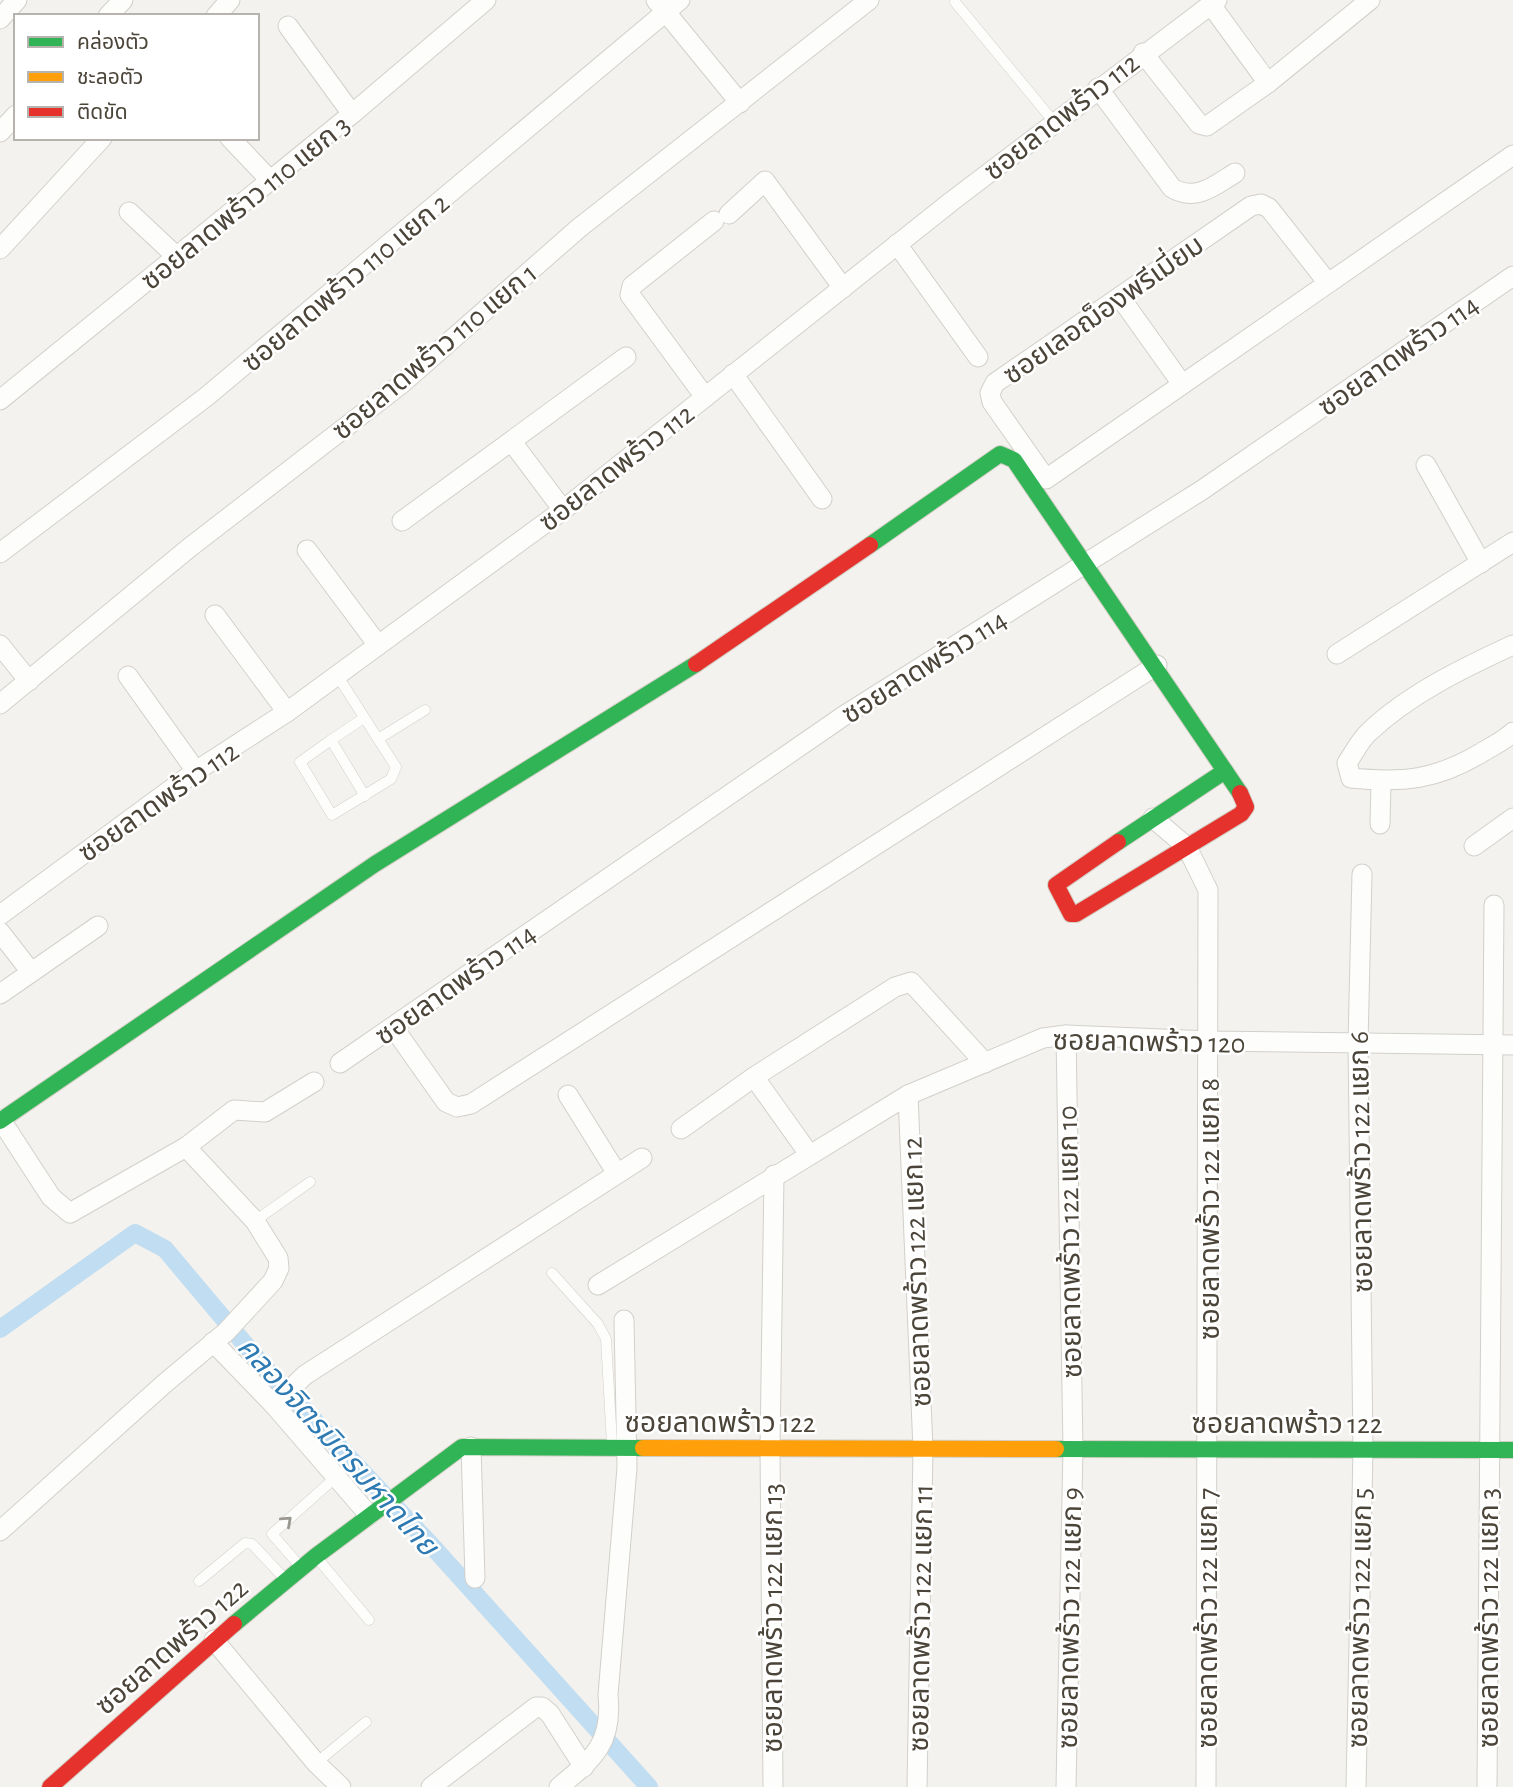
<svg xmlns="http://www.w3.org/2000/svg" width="1513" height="1787" viewBox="0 0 1513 1787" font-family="'Alegreya Sans','Noto Sans Thai',sans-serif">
  <rect width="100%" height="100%" fill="#f4f2ee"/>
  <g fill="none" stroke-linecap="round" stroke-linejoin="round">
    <path stroke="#c0ddf1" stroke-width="18" d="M0 1329 135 1233 165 1249 265 1368 432 1546 649 1787"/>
    <g stroke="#d2d0cb" stroke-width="11">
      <g id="lane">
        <path d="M955 2 1054 122"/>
        <path d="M364 718 331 740 365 796"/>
        <path d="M378 739 425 710"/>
        <path d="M331 740 300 762 332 815 391 779 396 767 337 675"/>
        <path d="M255 1221 310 1182"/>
        <path d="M552 1273 598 1324 606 1339 612 1444"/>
        <path d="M318 1559 369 1620"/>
        <path d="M299 1565 272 1534 336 1477"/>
        <path d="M199 1581 245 1543 252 1544 285 1579"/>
        <path d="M316 1763 366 1722"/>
      </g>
    </g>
    <g stroke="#d2d0cb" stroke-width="21">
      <g id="street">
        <path d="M656 0 740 103"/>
        <path d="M1211 5 1268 83"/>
        <path d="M108 16 123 0"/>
        <path d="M216 16 230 0"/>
        <path d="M0 19 17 0"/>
        <path d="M288 26 352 114"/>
        <path d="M1143 53 1199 124 1207 126 1268 83 1370 0"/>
        <path d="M1098 88 1172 188C1196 202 1214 186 1235 173"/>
        <path d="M0 132 16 115"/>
        <path d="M230 138 269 179"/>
        <path d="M129 212 177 257"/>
        <path d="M729 214 765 181 843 288"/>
        <path d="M897 244 978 357"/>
        <path d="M0 249 102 138"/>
        <path d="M1328 283 1269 208 1261 204 1251 206 995 383 990 393 992 402 1046 479 1513 155"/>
        <path d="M1120 297 1182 384"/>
        <path d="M733 374 822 499"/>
        <path d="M705 397 630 295 632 286 714 221"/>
        <path d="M0 400 352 114 486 0"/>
        <path d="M512 442 563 510"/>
        <path d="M1426 465 1481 563"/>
        <path d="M402 521 626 357"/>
        <path d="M307 550 378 645"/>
        <path d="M0 553 206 397 680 0"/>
        <path d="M215 615 287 712"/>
        <path d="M0 645 29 681"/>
        <path d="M1513 645C1463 668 1409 694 1369 732 1360 740 1354 753 1347 763L1351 778C1403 783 1436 780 1481 753 1492 746 1504 741 1513 732"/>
        <path d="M1337 654 1513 542"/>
        <path d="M128 676 196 771"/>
        <path d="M0 704 189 548 400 385 579 228 869 0"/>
        <path d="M1153 818 1187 847 1208 890 1206 1787"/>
        <path d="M1380 824 1381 781"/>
        <path d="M1474 846 1513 818"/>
        <path d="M0 915 196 771 287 712 563 510 952 201 1217 0"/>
        <path d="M0 932 31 972"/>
        <path d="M0 994 98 926"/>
        <path d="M393 1027 446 1102 457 1107 471 1104 1157 665"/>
        <path d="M1066 1035 1073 1449 1066 1787"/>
        <path d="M340 1063 845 715 1202 490 1513 276"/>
        <path d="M754 1077 809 1154"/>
        <path d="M568 1095 616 1172"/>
        <path d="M908 1095 923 1449 917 1787"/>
        <path d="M681 1129 754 1077 895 987 911 982 985 1063"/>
        <path d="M186 1147 234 1110 265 1112 314 1082"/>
        <path d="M598 1285 908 1095 1043 1038 1066 1035 1210 1041 1513 1045"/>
        <path d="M213 1342 274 1405 369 1515"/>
        <path d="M274 1405 305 1375 642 1158"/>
        <path d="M471 1447 475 1578"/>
        <path d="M0 1531 164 1384 226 1332 273 1281 279 1268 278 1258 255 1221 186 1147 70 1213 51 1197 1 1120"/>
        <path d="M214 1640 316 1763 341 1787"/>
        <path d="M431 1787 536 1707H542L550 1714 584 1767"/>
        <path d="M559 1787C594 1758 613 1743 608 1695L627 1468 624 1320"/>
        <path d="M773 1787 770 1448 774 1175"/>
        <path d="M1356 1787 1363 1450 1358 1043 1362 874"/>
        <path d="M1487 1787 1494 905"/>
      </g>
    </g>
    <g stroke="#d3cfc5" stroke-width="18">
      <g id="fast">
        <path d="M870 545 1000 454 1014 460 1240 793"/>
        <path d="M1118 842 1225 771"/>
        <path d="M0 1121 375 864 696 664"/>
        <path d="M1056 1449 1513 1450"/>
        <path d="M234 1624 316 1556 462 1447 643 1448"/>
      </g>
    </g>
    <g stroke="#d3cfc5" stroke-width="18">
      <path id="slow" d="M643 1448 1056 1449"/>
    </g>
    <g stroke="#d3cfc5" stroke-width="18">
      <g id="jam">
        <path d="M696 664 870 545"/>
        <path d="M1118 842 1056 885 1071 914H1076L1241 814 1246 807 1240 793"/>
        <path d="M50 1787 234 1624"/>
      </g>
    </g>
    <use href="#lane" stroke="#fdfdfc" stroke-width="10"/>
    <use href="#street" stroke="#fdfdfc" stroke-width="19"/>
    <use href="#fast" stroke="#30b455" stroke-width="16"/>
    <use href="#slow" stroke="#ff9f0a" stroke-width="16"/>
    <use href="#jam" stroke="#e5322d" stroke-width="16"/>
  </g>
  <defs><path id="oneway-chevron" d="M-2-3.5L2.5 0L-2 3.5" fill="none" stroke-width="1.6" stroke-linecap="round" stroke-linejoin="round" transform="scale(1.75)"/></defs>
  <use stroke="#9b9791" href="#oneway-chevron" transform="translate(287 1521) rotate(-42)"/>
  <g text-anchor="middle" stroke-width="5" stroke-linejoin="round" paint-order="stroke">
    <g font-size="28" fill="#4b4439" stroke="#fff">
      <text transform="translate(1061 116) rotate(-38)" y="10">ซอยลาดพร้าว 112</text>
      <text transform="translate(245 202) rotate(-39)" y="10">ซอยลาดพร้าว 110 แยก 3</text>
      <text transform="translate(345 282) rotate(-40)" y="10">ซอยลาดพร้าว 110 แยก 2</text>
      <text transform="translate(1103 309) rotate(-35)" y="10">ซอยเลอฌ็องพรีเมี่ยม</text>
      <text transform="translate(434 351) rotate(-40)" y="10">ซอยลาดพร้าว 110 แยก 1</text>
      <text transform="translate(1398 355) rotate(-35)" y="10">ซอยลาดพร้าว 114</text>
      <text transform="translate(616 467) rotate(-38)" y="10">ซอยลาดพร้าว 112</text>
      <text transform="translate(924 666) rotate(-32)" y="10">ซอยลาดพร้าว 114</text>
      <text transform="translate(158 801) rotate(-35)" y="10">ซอยลาดพร้าว 112</text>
      <text transform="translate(455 984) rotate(-35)" y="10">ซอยลาดพร้าว 114</text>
      <text transform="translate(1149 1041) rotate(1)" y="10">ซอยลาดพร้าว 120</text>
      <text transform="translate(1360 1162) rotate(-91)" y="10">ซอยลาดพร้าว 122 แยก 6</text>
      <text transform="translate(1209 1209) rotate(-90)" y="10">ซอยลาดพร้าว 122 แยก 8</text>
      <text transform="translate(1069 1242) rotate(-91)" y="10">ซอยลาดพร้าว 122 แยก 10</text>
      <text transform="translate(916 1272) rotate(-92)" y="10">ซอยลาดพร้าว 122 แยก 12</text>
      <text x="720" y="1432">ซอยลาดพร้าว 122</text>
      <text x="1287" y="1433">ซอยลาดพร้าว 122</text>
      <text transform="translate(772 1618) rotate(-90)" y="10">ซอยลาดพร้าว 122 แยก 13</text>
      <text transform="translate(920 1618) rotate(-89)" y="10">ซอยลาดพร้าว 122 แยก 11</text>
      <text transform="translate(1069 1618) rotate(-89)" y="10">ซอยลาดพร้าว 122 แยก 9</text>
      <text transform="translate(1207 1618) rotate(-90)" y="10">ซอยลาดพร้าว 122 แยก 7</text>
      <text transform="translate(1359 1618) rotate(-89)" y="10">ซอยลาดพร้าว 122 แยก 5</text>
      <text transform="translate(1488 1618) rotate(-90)" y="10">ซอยลาดพร้าว 122 แยก 3</text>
      <text transform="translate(171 1646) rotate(-41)" y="10">ซอยลาดพร้าว 122</text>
    </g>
    <g font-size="30" font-style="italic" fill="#2e7ab2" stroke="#fff">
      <text transform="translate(338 1446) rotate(48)" y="10">คลองจิตรมิตรมหาดไทย</text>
    </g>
  </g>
  <rect x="14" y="14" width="245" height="126" fill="#ffffff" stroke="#b7b4b0" stroke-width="2"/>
  <rect x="28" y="37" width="35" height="10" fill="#30b455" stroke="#b7b4b0" stroke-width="2"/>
  <text x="77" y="49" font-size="21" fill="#4b4439">คล่องตัว</text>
  <rect x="28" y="72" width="35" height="10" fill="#ff9f0a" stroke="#b7b4b0" stroke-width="2"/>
  <text x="77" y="84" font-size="21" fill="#4b4439">ชะลอตัว</text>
  <rect x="28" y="107" width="35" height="10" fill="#e5322d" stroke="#b7b4b0" stroke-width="2"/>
  <text x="77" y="119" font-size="21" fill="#4b4439">ติดขัด</text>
</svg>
